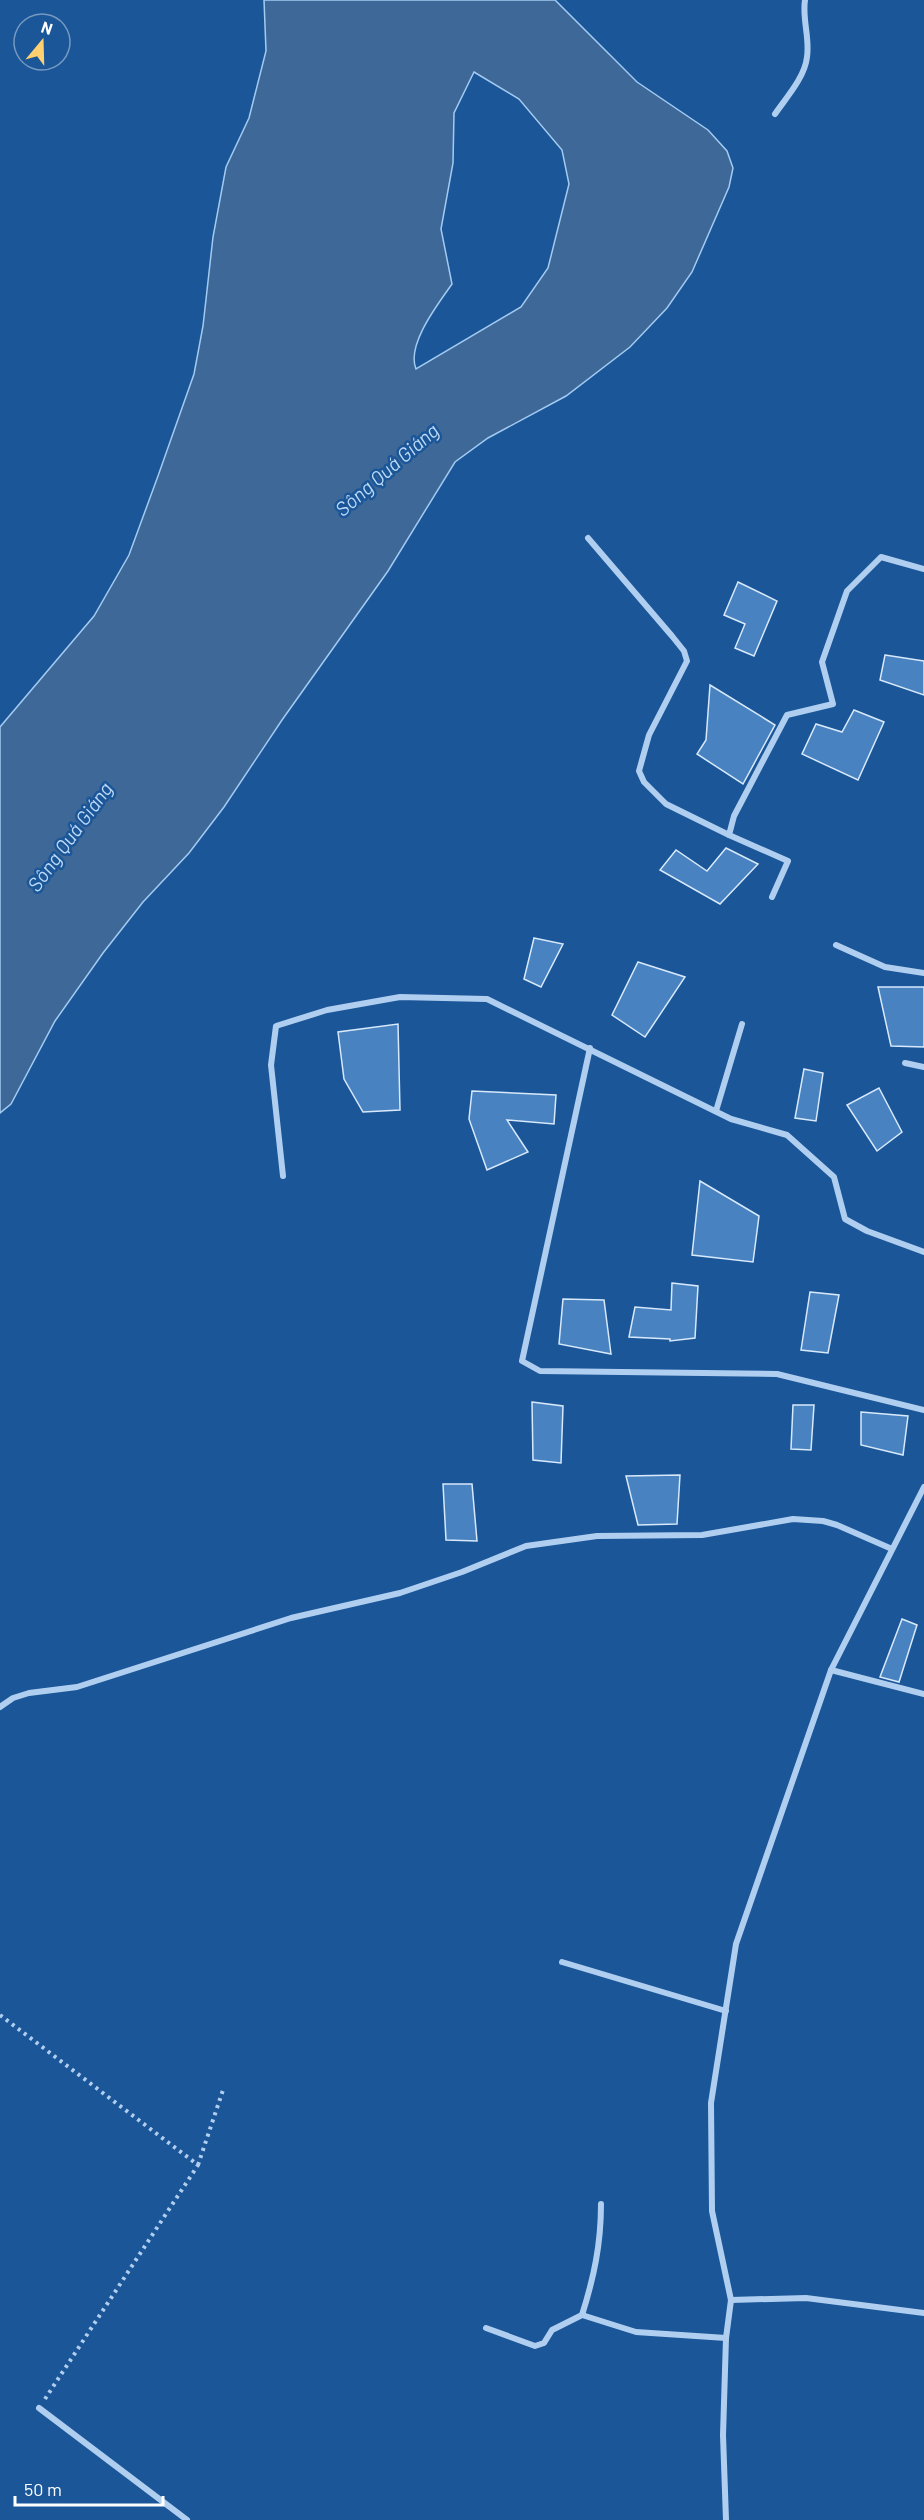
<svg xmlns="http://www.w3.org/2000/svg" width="924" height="2520" viewBox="0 0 924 2520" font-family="Barlow,sans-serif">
  <rect width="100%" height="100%" fill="#1b5698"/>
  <path fill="#3e6898" stroke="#a3cbf2" stroke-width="1.5" fill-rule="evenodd" d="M264 0H555L637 82 708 130 727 151 733 168 729 187 692 272 667 308 630 347 566 396 488 438 455 462 388 571 282 720 224 807 189 853 143 902 103 953 55 1021 11 1104 0 1113V727L94 616 129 555 158 476 194 374 203 326 213 237 226 167 249 118 266 51ZM474 72 519 99 562 150 569 184 548 268 521 307 416 369C406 345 438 304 452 284L441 229 453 163 454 113Z"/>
  <g fill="#4882c0" stroke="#d7e9fb" stroke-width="1.5">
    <path d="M738 582 777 601 754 656 735 648 745 624 724 615Z"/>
    <path d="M885 655 924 661V695L880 680Z"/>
    <path d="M710 685 775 725 743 784 697 754 706 740Z"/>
    <path d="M854 710 884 722 858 780 802 754 816 724 842 732Z"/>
    <path d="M726 848 758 864 720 904 660 870 676 850 707 871Z"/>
    <path d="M534 938 563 944 541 987 524 979Z"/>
    <path d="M638 962 685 977 645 1037 612 1015Z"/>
    <path d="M878 987H924V1047L891 1046Z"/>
    <path d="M398 1024 400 1110 363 1112 344 1079 338 1032Z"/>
    <path d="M804 1069 823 1073 816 1121 795 1118Z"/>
    <path d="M879 1088 902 1132 877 1151 847 1105Z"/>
    <path d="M472 1091 556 1095 554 1124 507 1120 528 1152 487 1170 469 1119Z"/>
    <path d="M700 1181 759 1216 753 1262 692 1255Z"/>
    <path d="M672 1283 698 1286 695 1338 670 1341V1339L629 1337 635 1307 671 1310Z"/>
    <path d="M810 1292 839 1295 828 1353 801 1350Z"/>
    <path d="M563 1299 604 1300 611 1354 559 1344Z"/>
    <path d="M532 1402 563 1406 561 1463 533 1460Z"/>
    <path d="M793 1405H814L811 1450 791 1449Z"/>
    <path d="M861 1412 908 1416 903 1455 861 1445Z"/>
    <path d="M680 1475 677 1524 638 1525 626 1476Z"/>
    <path d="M443 1484H472L477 1541 446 1540Z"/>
    <path d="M902 1619 917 1625 899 1682 880 1677Z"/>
  </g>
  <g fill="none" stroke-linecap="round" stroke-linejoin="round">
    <g stroke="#b0cff0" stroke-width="4" stroke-dasharray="3 4.5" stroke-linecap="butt">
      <path d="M0 2015 198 2165 45 2399"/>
      <path d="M198 2165 223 2090"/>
    </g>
    <g stroke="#b0cff0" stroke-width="6">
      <path d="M775 114C786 98 805 77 807 57 810 38 802 19 805 0"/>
      <path d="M588 538 672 636 684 651 687 661 649 735 639 771 644 782 666 804 729 835"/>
      <path d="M772 897 788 861 729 835 734 816 787 715 833 704 822 662 847 591 881 557 924 569"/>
      <path d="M836 945 885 967 924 973"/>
      <path d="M590 1048 522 1361 540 1371 777 1374 924 1410"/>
      <path d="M905 1063 924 1067"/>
      <path d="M716 1111 742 1024"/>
      <path d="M283 1176 271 1065 276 1026 327 1010 400 997 487 999 731 1119 787 1135 834 1177 845 1219 867 1231 924 1252"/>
      <path d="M831 1670 924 1694"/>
      <path d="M0 1707 13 1698 29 1693 77 1687 291 1618 400 1593 462 1572 526 1546 597 1536 702 1535 793 1519 823 1521 837 1525 892 1549"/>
      <path d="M562 1962 726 2011"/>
      <path d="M731 2300 806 2298 924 2313"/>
      <path d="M582 2315C594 2277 601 2244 601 2204"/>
      <path d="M486 2328 535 2346 544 2343 552 2330 582 2315 636 2332 726 2338"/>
      <path d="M39 2408 187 2520"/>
      <path d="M726 2520 723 2435 726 2338 731 2300 712 2211 711 2103 736 1944 831 1670 924 1487"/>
    </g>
  </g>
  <g text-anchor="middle" stroke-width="5" stroke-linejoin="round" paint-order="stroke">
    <g font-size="20" font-style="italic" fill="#bcd9f7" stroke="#1b5698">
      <text transform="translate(387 470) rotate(-41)" y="7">Sông Quá Giáng</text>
      <text transform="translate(70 837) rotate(-54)" y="7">Sông Quá Giáng</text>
    </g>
  </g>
  <g transform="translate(42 42) rotate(19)"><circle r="28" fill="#1b5698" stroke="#769ac1" stroke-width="1.5"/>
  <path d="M0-4.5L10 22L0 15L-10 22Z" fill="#ffd06f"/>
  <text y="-9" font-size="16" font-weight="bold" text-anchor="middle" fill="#ffffff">N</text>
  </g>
  <path d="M15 2496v9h148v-9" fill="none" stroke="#ffffff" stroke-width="3"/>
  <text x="24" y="2496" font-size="18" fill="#ffffff" stroke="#1b5698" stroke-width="4.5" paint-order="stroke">50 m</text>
</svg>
